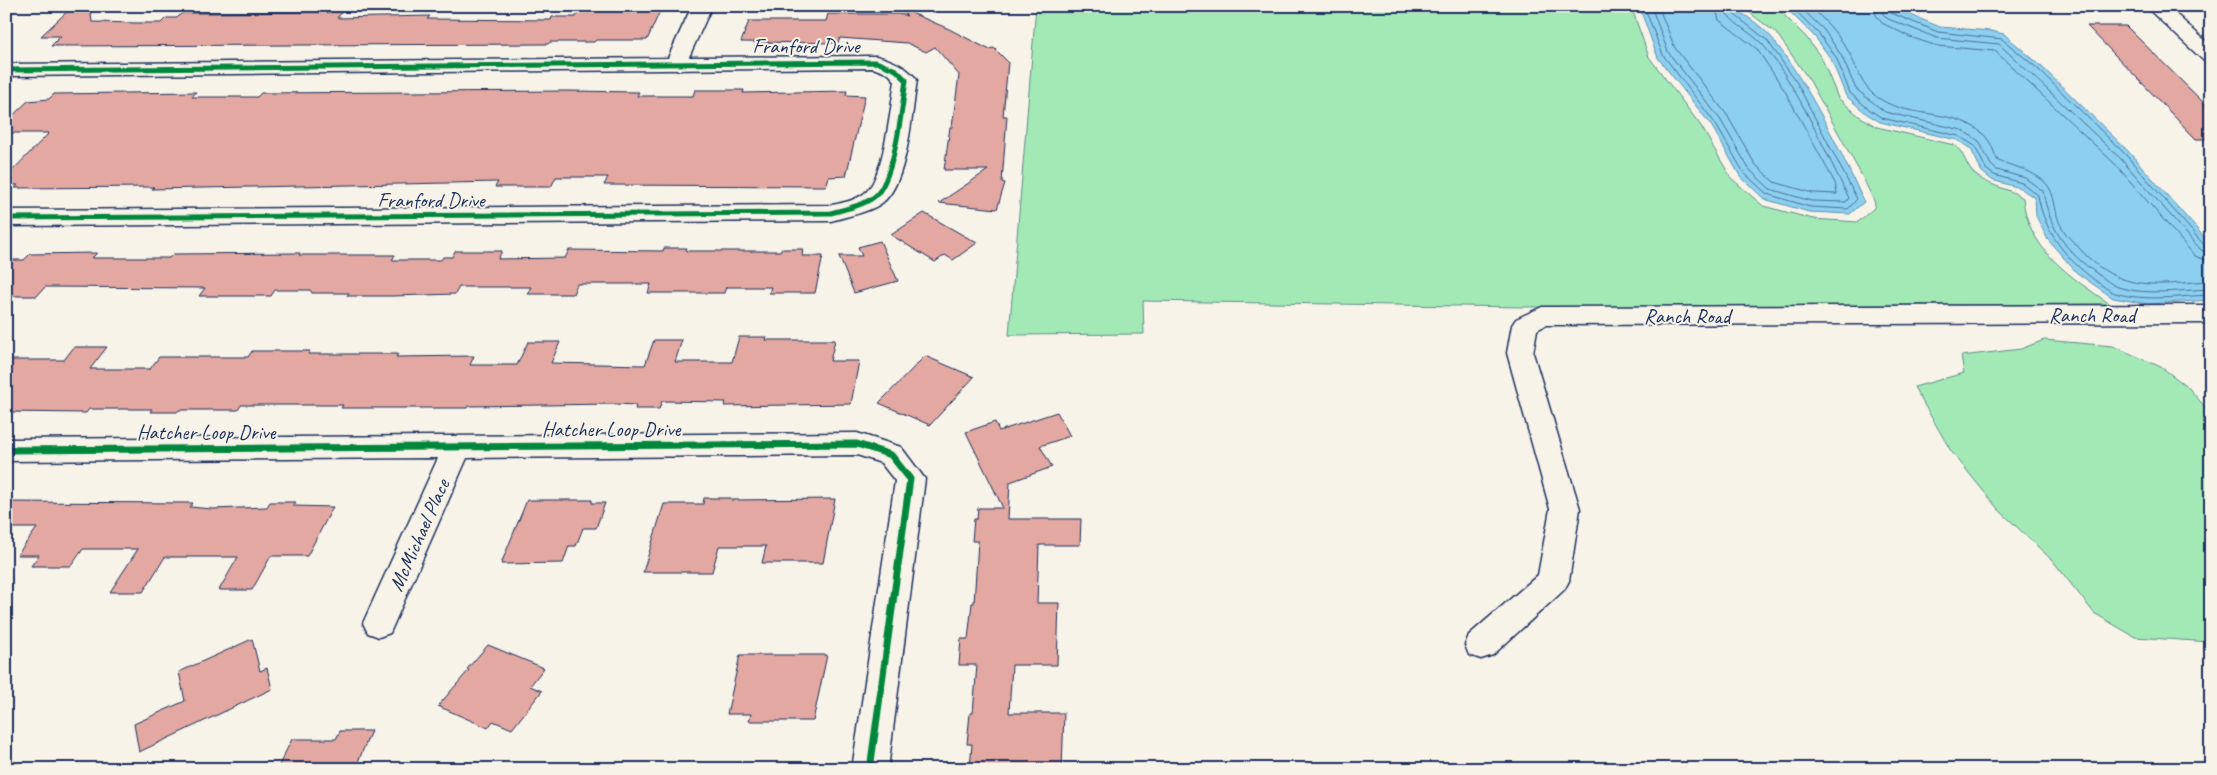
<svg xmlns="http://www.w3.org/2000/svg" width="2217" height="775" viewBox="0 0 2217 775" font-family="Caveat,sans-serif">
  <rect width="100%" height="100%" fill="#f7f3e8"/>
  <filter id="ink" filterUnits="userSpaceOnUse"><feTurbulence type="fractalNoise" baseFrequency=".02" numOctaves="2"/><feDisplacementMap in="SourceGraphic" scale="10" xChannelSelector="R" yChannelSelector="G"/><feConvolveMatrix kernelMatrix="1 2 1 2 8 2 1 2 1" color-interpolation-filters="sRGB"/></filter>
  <g filter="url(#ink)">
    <g fill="#a3e9b6" stroke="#5f8c8a">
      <path d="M1036 6H1631L1649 57 1701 126 1731 178 1763 206 1813 219 1858 222 1874 208 1875 203 1862 176 1810 81 1777 34 1741 6H1775L1806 37 1822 59 1838 98 1859 116 1877 127 1954 145C1966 153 1965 168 1977 176 1991 187 2009 188 2023 198 2027 249 2072 278 2110 304L1523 307 1143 301 1144 334 1009 335Z"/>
      <path d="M2044 340 2113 346 2161 367 2188 387 2211 414V642L2135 637 2094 613 2053 561 1998 509 1951 451 1914 387 1964 373 1961 356 2021 349Z"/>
    </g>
    <g fill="#8ccfee" stroke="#5f8fb4">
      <path d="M1639 6H1728C1742 12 1762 26 1772 38 1808 84 1840 149 1864 202L1850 214 1809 212 1764 199 1740 176 1711 125 1658 58Z"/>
      <path d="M1784 6H1889L1940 27 1991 31 2004 34 2040 65 2128 151 2211 245V300L2148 304 2113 298 2077 273 2048 240 2036 216 2035 198 2020 188 1992 180 1982 172 1971 149 1957 140 1880 122 1867 114 1846 96 1831 59 1815 37Z"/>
    </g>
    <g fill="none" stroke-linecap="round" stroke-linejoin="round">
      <g stroke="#486f98" stroke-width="1">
        <path d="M1644 6 1663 55 1715 123 1744 173 1767 194 1810 207 1848 209 1857 199 1797 83 1767 40 1731 12 1729 6"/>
        <path d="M1651 6 1668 52 1720 119 1749 169 1770 189 1811 201 1846 202 1849 198C1824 150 1798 86 1763 45 1750 30 1731 25 1722 6"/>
        <path d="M1658 6 1675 48 1727 115 1755 164 1774 182 1813 193 1837 194 1835 183 1785 91 1757 49 1719 20 1715 6"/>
        <path d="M1791 6 1819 34 1836 57 1850 93 1870 110 1882 118 1959 136 1975 146 1986 169 1994 175 2022 183 2038 195C2044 232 2066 259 2096 281 2102 285 2109 291 2115 293 2146 302 2180 296 2211 295"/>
        <path d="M1799 6 1824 30 1841 55 1856 89 1885 112 1962 130 1979 141 1991 165 1997 170 2025 178 2043 191C2050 230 2066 252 2099 275 2105 279 2112 285 2118 287 2148 296 2181 290 2211 289"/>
        <path d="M1810 6C1824 19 1837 33 1847 49 1858 68 1860 87 1880 99 1912 120 1959 107 1986 137 1992 144 1994 153 1998 161 2017 167 2048 174 2053 197 2056 208 2056 219 2063 229 2067 237 2075 243 2081 250 2121 294 2157 284 2211 281"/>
        <path d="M1874 6 1876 15 1882 23 1910 37 1937 46 1995 51 2115 164 2195 256 2211 262"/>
        <path d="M1882 6 1883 14 1888 19 1937 38 1999 44 2120 158 2201 250 2211 254"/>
        <path d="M1888 6 1891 13 1938 32 2002 39 2037 68 2125 154 2205 246 2211 248"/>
      </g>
    </g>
    <g fill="#e2a8a1" stroke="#1b2f5e">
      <path d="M73 6H90L92 22 139 23H161L166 18H177L182 13 342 12 337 18 430 16 427 19 551 20 552 17H576L579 11H660L647 40H596L594 42H550L548 44 51 46 61 36H41Z"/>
      <path d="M900 8 949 29 988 49 994 48 1008 62 1003 116H1007L1002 182 1005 183 997 209 939 203 988 170H944L950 127H952L959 75 935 47 926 52 907 43 840 38 838 43 741 42 749 21H826L828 14H901L907 16Z"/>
      <path d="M2087 26H2126L2211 110V139H2196Z"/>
      <path d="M695 90H744L743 93 847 91 846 95 865 96 846 176 829 177 826 186 604 185 608 177H556L551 187H495L498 182 152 189 154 187 15 188 18 185H6V177L49 133H6V122L28 101 49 99 54 94 196 92 192 97H257L261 93 567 91 639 92 637 96H693Z"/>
      <path d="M924 213 977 243 953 260 945 255 935 262 891 235Z"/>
      <path d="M880 241 898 281 854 293 839 256H862L858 247Z"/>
      <path d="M664 248H687L686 251H780L781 249H803L802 256H823L815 293H769L771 287H726L724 293H648L651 284H577L573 294H527L531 287H459L455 294 393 296H347L349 293H312L310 290H275L271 296H199L205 288 45 287 37 296H6V260H24L30 254 97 253 92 258H169L173 254 300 253 299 255H395L392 260H441L443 257H452L455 251H502L498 259 565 258 569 250 663 251Z"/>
      <path d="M739 337H767L766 340H835L830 361H859L851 404 724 406 726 402 662 401 659 409H635L636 405 616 404 468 406 467 408H341L343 405H241L238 410H179L177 412H150L152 409H89L86 413 6 412V360H64L74 347H107L90 369H150L159 357H248L252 351H310L308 354H398L396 357 474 356 470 365H517L528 342H560L551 363 645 365 654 340H682L675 362H732Z"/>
      <path d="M925 356 974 377 930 425 879 403Z"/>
      <path d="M1057 412 1070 436 1040 446 1052 467 1010 482 1008 519H1081L1080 545H1039L1037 603H1059L1057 665H1012L1009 713H1064L1062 769H970L972 744H967L970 713H973L977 665H959L961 639H968L972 603H974L978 541H972L974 519H977L978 508H1003L966 432 995 422 999 431Z"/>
      <path d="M704 498H731V500L835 499 823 563H762L766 546H719L712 572H643L664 504H703Z"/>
      <path d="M527 500H592V503H605L596 528H583L576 546H569L563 563 501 564Z"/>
      <path d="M6 502 193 503 190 507 212 509 267 507 270 502H296L293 506 333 507 307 556H271L252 590H219L238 557H165L143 592H110L138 549H83L71 566H31L39 555H17L37 528H6Z"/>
      <path d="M252 639 260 671 267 668 272 689 139 752 134 724 185 701 179 672Z"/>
      <path d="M488 645 544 668 530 686 542 691 512 729 493 721 488 728 438 706 469 670 467 669Z"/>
      <path d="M740 655H827L813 721H749L751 714H727Z"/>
      <path d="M340 731H371L355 769H277L292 739H336Z"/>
    </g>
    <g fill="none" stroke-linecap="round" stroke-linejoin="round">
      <g stroke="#1b2f5e" stroke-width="3">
        <g id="minor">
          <path d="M692 6H712L689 57 876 56C892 60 907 66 917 80 912 111 908 184 882 203 868 213 847 216 831 221L6 226V210L831 205C843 203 858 200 867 191 884 174 891 106 895 81L889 74 873 68 6 76V64L668 58Z"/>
          <path d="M2145 6H2167L2211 46V63L2204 61Z"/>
          <path d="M2211 305V323L1546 325 1537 330 1533 353 1580 509 1569 581 1564 590 1493 655 1481 659 1469 655 1465 645 1469 635 1538 575 1550 509 1507 353 1512 325 1516 319 1542 307Z"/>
          <path d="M857 433 901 447 925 479 888 769H852L895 481 881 463 857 455 467 458 390 633 379 637 368 633 363 623 438 458 6 461V439Z"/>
        </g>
      </g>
      <use href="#minor" fill="#f7f3e8" fill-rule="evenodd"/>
      <g stroke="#f7f3e8" stroke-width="8">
        <path id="cycleway-far1" d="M6 70 876 62 896 70 906 80C902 106 895 181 874 197 862 206 845 209 831 213L6 218"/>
      </g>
      <g stroke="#f7f3e8" stroke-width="10">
        <path id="cycleway" d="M6 450 857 444 891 455 910 479 870 769"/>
      </g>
      <use href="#cycleway-far1" stroke="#00873e" stroke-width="5"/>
      <use href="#cycleway" stroke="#00873e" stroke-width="7"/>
    </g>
  </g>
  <g text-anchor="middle" stroke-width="4" stroke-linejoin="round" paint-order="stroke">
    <g font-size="21" fill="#1b2f5e" stroke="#f7f3e8">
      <text x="806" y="53">Franford Drive</text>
      <text x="431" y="207">Franford Drive</text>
      <text x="2092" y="322">Ranch Road</text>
      <text x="1687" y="323">Ranch Road</text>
      <text x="611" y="436">Hatcher Loop Drive</text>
      <text x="206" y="439">Hatcher Loop Drive</text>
      <text transform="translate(419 535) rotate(-66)" y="7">McMichael Place</text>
    </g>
  </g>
  <rect width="2217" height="775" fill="none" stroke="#f7f3e8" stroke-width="25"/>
  <rect x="12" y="12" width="2192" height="750" fill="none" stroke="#1b2f5e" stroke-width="2" filter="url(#ink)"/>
</svg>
